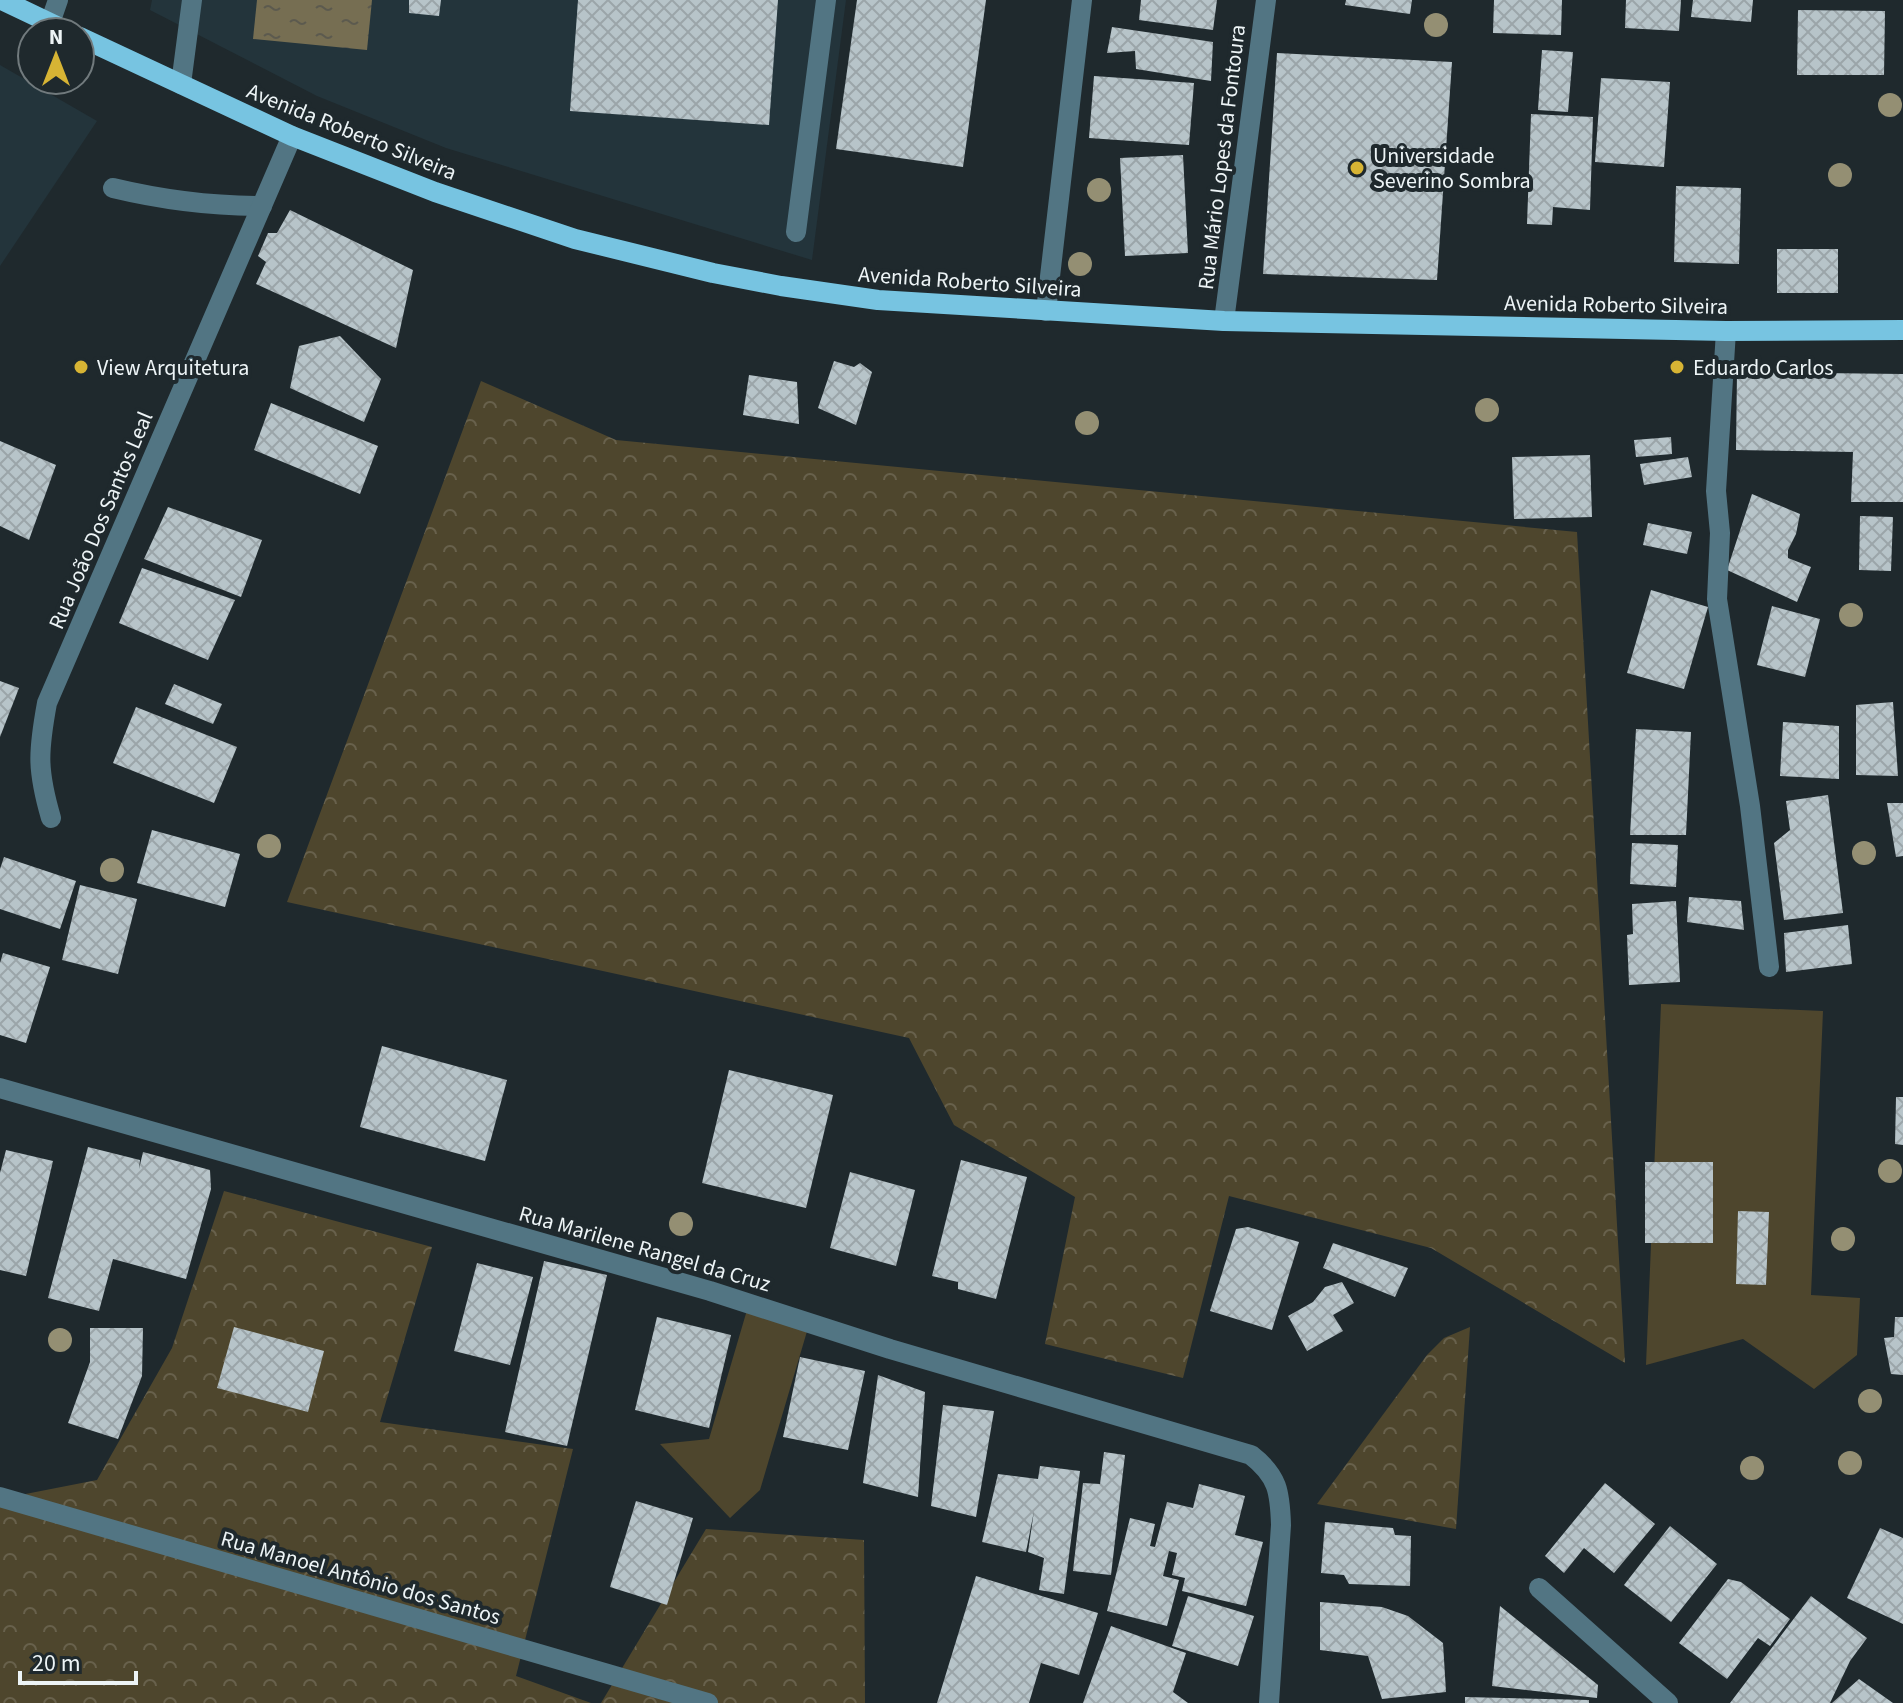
<svg xmlns="http://www.w3.org/2000/svg" width="1903" height="1703" viewBox="0 0 1903 1703" font-family="'Source Sans 3',sans-serif">
  <defs>
    <pattern id="forest-crowns" width="20" height="18" patternUnits="userSpaceOnUse" patternTransform="scale(2)"><rect width="20" height="18" fill="#4e462d"/><path d="M2 6a3 3 0 1 1 6 0M12 15a3 3 0 1 1 6 0" fill="none" stroke="#68614c"/></pattern>
    <pattern id="water-ripples" width="26" height="14" patternUnits="userSpaceOnUse" patternTransform="scale(2)"><rect width="26" height="14" fill="#766e52"/><path d="M2 4q2-2 4 0t4 0M15 11q2-2 4 0t4 0" fill="none" stroke="#5c5a4e"/></pattern>
    <pattern id="building-cross-hatch" width="8" height="8" patternUnits="userSpaceOnUse" patternTransform="scale(2)"><rect width="8" height="8" fill="#b7c4c9"/><path d="M0 0l8 8M0 8l8-8" fill="none" stroke="#9ba5a9"/></pattern>
  </defs>
  <rect width="100%" height="100%" fill="#1f292d"/>
  <g fill="#23343b">
    <path d="M152 0H846L812 260 446 148 317 96 150 10Z"/>
    <path d="M0 65 97 121 0 266Z"/>
  </g>
  <g fill="#4e462d">
    <path d="M1661 1004 1823 1011 1811 1295 1860 1298 1857 1355 1814 1389 1743 1339 1646 1365Z"/>
    <path d="M747 1310 808 1328 760 1490 730 1518 660 1444 709 1439Z"/>
  </g>
  <g fill="url(#forest-crowns)">
    <path d="M481 381 616 440 1577 532 1625 1363 1431 1248 1229 1196 1183 1378 1045 1344 1075 1197 954 1125 909 1038 287 902Z"/>
    <path d="M224 1191 432 1247 380 1422 573 1449 516 1676 591 1703H0V1499L97 1480 172 1348Z"/>
    <path d="M1470 1327 1456 1529 1317 1504 1427 1355 1444 1338Z"/>
    <path d="M706 1529 864 1540 865 1703H601Z"/>
  </g>
  <path fill="url(#water-ripples)" d="M257 0H372L367 50 253 39Z"/>
  <g fill="url(#building-cross-hatch)">
    <path d="M409 0H441L439 16 409 13Z"/>
    <path d="M578 0H778L769 125 570 111Z"/>
    <path d="M857 0H986L963 167 836 149Z"/>
    <path d="M1141 0H1217L1213 30 1139 20Z"/>
    <path d="M1346 0H1412L1410 14 1345 5Z"/>
    <path d="M1494 0H1562L1561 35 1493 33Z"/>
    <path d="M1626 0H1681L1679 31 1625 28Z"/>
    <path d="M1693 0H1753L1751 22 1691 17Z"/>
    <path d="M1798 10 1885 11 1884 75H1797Z"/>
    <path d="M1112 27 1213 42 1211 81 1136 69 1135 51 1107 53Z"/>
    <path d="M1542 50 1573 52 1568 112 1538 110Z"/>
    <path d="M1277 53 1452 62 1437 280 1263 274Z"/>
    <path d="M1094 76 1194 83 1189 145 1089 138Z"/>
    <path d="M1601 78 1670 82 1664 167 1595 162Z"/>
    <path d="M1531 114 1593 117 1590 210 1553 207 1552 225 1527 224Z"/>
    <path d="M1183 155 1188 253 1125 256 1120 158Z"/>
    <path d="M1676 186 1741 188 1739 264 1674 262Z"/>
    <path d="M290 210 413 270 396 348 256 284 266 262 258 256 268 233H277Z"/>
    <rect x="1777" y="249" width="61" height="44"/>
    <path d="M340 336 381 379 364 422 290 388 299 346Z"/>
    <path d="M834 361 854 367 860 363 872 372 856 425 818 408Z"/>
    <path d="M1737 372 1903 374V502H1851L1853 452 1736 450Z"/>
    <path d="M749 375 797 382 799 424 743 415Z"/>
    <path d="M271 403 378 446 360 494 254 450Z"/>
    <path d="M1671 437 1672 454 1636 457 1634 440Z"/>
    <path d="M0 441 56 465 29 540 0 526Z"/>
    <path d="M1590 455 1592 517 1514 519 1512 457Z"/>
    <path d="M1688 457 1692 477 1644 485 1640 464Z"/>
    <path d="M1752 494 1800 514 1796 534 1788 550V558L1811 567 1797 602 1727 570Z"/>
    <path d="M168 507 262 540 241 597 144 559Z"/>
    <path d="M1860 516 1893 517 1891 571 1859 570Z"/>
    <path d="M1648 523 1692 532 1687 554 1643 545Z"/>
    <path d="M142 568 235 600 208 660 119 623Z"/>
    <path d="M1651 590 1708 607 1684 689 1627 673Z"/>
    <path d="M1772 606 1820 619 1805 677 1757 665Z"/>
    <path d="M0 681 19 688 0 737Z"/>
    <path d="M174 684 222 704 213 724 165 704Z"/>
    <path d="M1893 702 1898 776 1856 775V705Z"/>
    <path d="M136 707 237 747 214 803 113 763Z"/>
    <path d="M1783 722 1839 726V779L1780 776Z"/>
    <path d="M1636 729 1691 732 1686 835H1630Z"/>
    <path d="M1828 795 1843 913 1784 920 1774 843 1790 830 1786 801Z"/>
    <path d="M1887 803H1903V856L1896 857Z"/>
    <path d="M152 830 240 854 225 907 137 883Z"/>
    <path d="M1632 843 1678 845 1676 887 1630 884Z"/>
    <path d="M4 857 76 881 60 929 0 909V869Z"/>
    <path d="M80 885 137 899 118 974 62 960Z"/>
    <path d="M1689 897 1741 901 1744 930 1687 922Z"/>
    <path d="M1676 901 1680 982 1629 985 1627 935 1633 934 1632 904Z"/>
    <path d="M1848 925 1852 964 1786 972 1784 933Z"/>
    <path d="M3 953 50 967 26 1043 0 1035V963Z"/>
    <path d="M382 1046 507 1080 485 1161 360 1127Z"/>
    <path d="M729 1070 833 1095 806 1208 702 1183Z"/>
    <path d="M1896 1097H1903V1145L1895 1144Z"/>
    <path d="M88 1147 140 1160 139 1169 143 1152 210 1170 211 1189 186 1279 113 1259 99 1311 48 1298Z"/>
    <path d="M6 1150 53 1161 26 1276 0 1270V1173Z"/>
    <path d="M961 1160 1027 1177 996 1299 958 1289V1282L932 1276Z"/>
    <rect x="1645" y="1162" width="68" height="81"/>
    <path d="M850 1172 915 1190 896 1266 830 1248Z"/>
    <path d="M1738 1211 1769 1212 1766 1285 1736 1284Z"/>
    <path d="M1248 1227 1299 1242 1272 1330 1210 1311 1236 1229Z"/>
    <path d="M1333 1243 1408 1268 1395 1297 1323 1268Z"/>
    <path d="M544 1261 607 1275 567 1446 505 1432Z"/>
    <path d="M477 1263 533 1277 510 1365 454 1351Z"/>
    <path d="M1342 1282 1354 1303 1333 1315 1343 1331 1307 1351 1288 1316 1313 1302 1325 1287Z"/>
    <path d="M657 1317 731 1335 709 1428 635 1410Z"/>
    <path d="M1895 1317H1903V1375L1891 1374 1884 1338 1894 1337Z"/>
    <path d="M234 1327 324 1351 308 1412 217 1388Z"/>
    <path d="M90 1328H143L142 1376 118 1439 68 1423 90 1362Z"/>
    <path d="M800 1357 865 1371 848 1450 783 1437Z"/>
    <path d="M878 1375 925 1392 918 1497 863 1483Z"/>
    <path d="M943 1405 994 1411 976 1517 931 1506Z"/>
    <path d="M1104 1452 1125 1455 1111 1575 1073 1571 1083 1483 1100 1484Z"/>
    <path d="M1040 1466 1080 1471 1064 1594 1039 1590 1044 1558 1028 1552 1034 1511 1026 1552 982 1542 998 1474 1038 1479Z"/>
    <path d="M1605 1483 1655 1524 1614 1573 1584 1548 1564 1573 1545 1556Z"/>
    <path d="M1199 1484 1245 1496 1235 1535 1263 1542 1246 1606 1182 1591 1185 1578 1172 1575 1177 1553 1169 1551 1163 1576 1179 1580 1167 1626 1107 1611 1130 1518 1155 1524 1150 1546 1155 1547 1167 1502 1193 1508Z"/>
    <path d="M636 1501 693 1518 667 1605 610 1587Z"/>
    <path d="M1325 1522 1393 1528 1395 1535 1411 1536 1410 1586 1349 1584 1344 1575 1321 1573Z"/>
    <path d="M1670 1526 1717 1564 1671 1622 1624 1585Z"/>
    <path d="M1880 1528 1903 1538V1624L1847 1598Z"/>
    <path d="M976 1576 1098 1613 1079 1675 1041 1663 1029 1703H937Z"/>
    <path d="M1728 1579 1741 1582 1790 1619 1770 1646 1758 1638 1727 1679 1679 1643Z"/>
    <path d="M1188 1596 1254 1616 1238 1666 1172 1646Z"/>
    <path d="M1811 1596 1867 1638 1850 1661 1830 1703H1730Z"/>
    <path d="M1320 1602 1382 1607 1408 1616 1443 1643 1446 1692 1382 1699 1368 1656 1320 1650Z"/>
    <path d="M1500 1606 1598 1685 1597 1698 1492 1686Z"/>
    <path d="M1111 1626 1186 1653 1173 1692 1188 1703H1083Z"/>
    <path d="M1859 1679 1893 1703H1832Z"/>
    <path d="M1465 1697 1589 1700V1703H1465Z"/>
  </g>
  <g fill="none" stroke-linecap="round" stroke-linejoin="round">
    <g stroke="#527583" stroke-width="20">
      <path d="M50 23 58 0"/>
      <path d="M181 84 192 0"/>
      <path d="M113 188C163 200 211 206 262 206"/>
      <path d="M796 232 826 0"/>
      <path d="M1046 311 1082 0"/>
    </g>
    <g stroke="#527583" stroke-width="20">
      <path d="M1224 321 1266 0"/>
      <path d="M1726 331 1716 491 1720 533 1717 599 1750 806 1769 967"/>
      <path d="M51 818C37 770 38 752 47 703L292 136"/>
      <path d="M0 1088 710 1291 890 1349 1251 1455C1278 1476 1280 1492 1281 1525L1269 1703"/>
      <path d="M0 1497 708 1703"/>
      <path d="M1539 1588 1668 1703"/>
    </g>
    <g stroke="#77c4e1" stroke-width="20">
      <path d="M2 0 69 32"/>
      <path d="M80 37 292 136 435 192 575 239 713 273 781 286 878 300 1224 321 1726 331 1903 330"/>
    </g>
  </g>
  <g fill="#948f73">
    <circle cx="1436" cy="25" r="12"/>
    <circle cx="1890" cy="105" r="12"/>
    <circle cx="1840" cy="175" r="12"/>
    <circle cx="1099" cy="190" r="12"/>
    <circle cx="1080" cy="264" r="12"/>
    <circle cx="1487" cy="410" r="12"/>
    <circle cx="1087" cy="423" r="12"/>
    <circle cx="1851" cy="615" r="12"/>
    <circle cx="269" cy="846" r="12"/>
    <circle cx="1864" cy="853" r="12"/>
    <circle cx="112" cy="870" r="12"/>
    <circle cx="1890" cy="1171" r="12"/>
    <circle cx="681" cy="1224" r="12"/>
    <circle cx="1843" cy="1239" r="12"/>
    <circle cx="60" cy="1340" r="12"/>
    <circle cx="1870" cy="1401" r="12"/>
    <circle cx="1850" cy="1463" r="12"/>
    <circle cx="1752" cy="1468" r="12"/>
  </g>
  <g fill="#d7b434" stroke="#1f292d" stroke-width="3">
    <circle cx="1357" cy="168" r="8"/>
    <circle cx="81" cy="367" r="8"/>
    <circle cx="1677" cy="367" r="8"/>
  </g>
  <g text-anchor="middle" stroke-width="8" stroke-linejoin="round" paint-order="stroke">
    <g font-size="22" fill="#edf4f6" stroke="#1f292d">
      <text transform="translate(352 131) rotate(22)" y="8">Avenida Roberto Silveira</text>
      <text transform="translate(1221 157) rotate(-83)" y="8">Rua Mário Lopes da Fontoura</text>
      <text transform="translate(970 281) rotate(4)" y="8">Avenida Roberto Silveira</text>
      <text transform="translate(1616 304) rotate(1)" y="8">Avenida Roberto Silveira</text>
      <text transform="translate(100 520) rotate(-67)" y="8">Rua João Dos Santos Leal</text>
      <text transform="translate(645 1248) rotate(16)" y="8">Rua Marilene Rangel da Cruz</text>
      <text transform="translate(361 1577) rotate(16)" y="8">Rua Manoel Antônio dos Santos</text>
    </g>
    <g font-size="22" fill="#edf4f6" stroke="#1f292d" text-anchor="start">
      <text x="1373" y="163">Universidade<tspan x="1373" dy="25">Severino Sombra</tspan></text>
      <text x="97" y="375">View Arquitetura</text>
      <text x="1693" y="375">Eduardo Carlos</text>
    </g>
  </g>
  <g transform="translate(56 56)"><circle r="38" fill="#1f292d" stroke="#717a7d" stroke-width="2"/>
  <path d="M0-6L14 30L0 20L-14 30Z" fill="#d7b434"/>
  <text y="-12" font-size="22" font-weight="bold" text-anchor="middle" fill="#edf4f6">N</text>
  </g>
  <path d="M20 1671v12h116v-12" fill="none" stroke="#edf4f6" stroke-width="4"/>
  <text x="32" y="1671" font-size="24" fill="#edf4f6" stroke="#1f292d" stroke-width="6" paint-order="stroke">20 m</text>
</svg>
